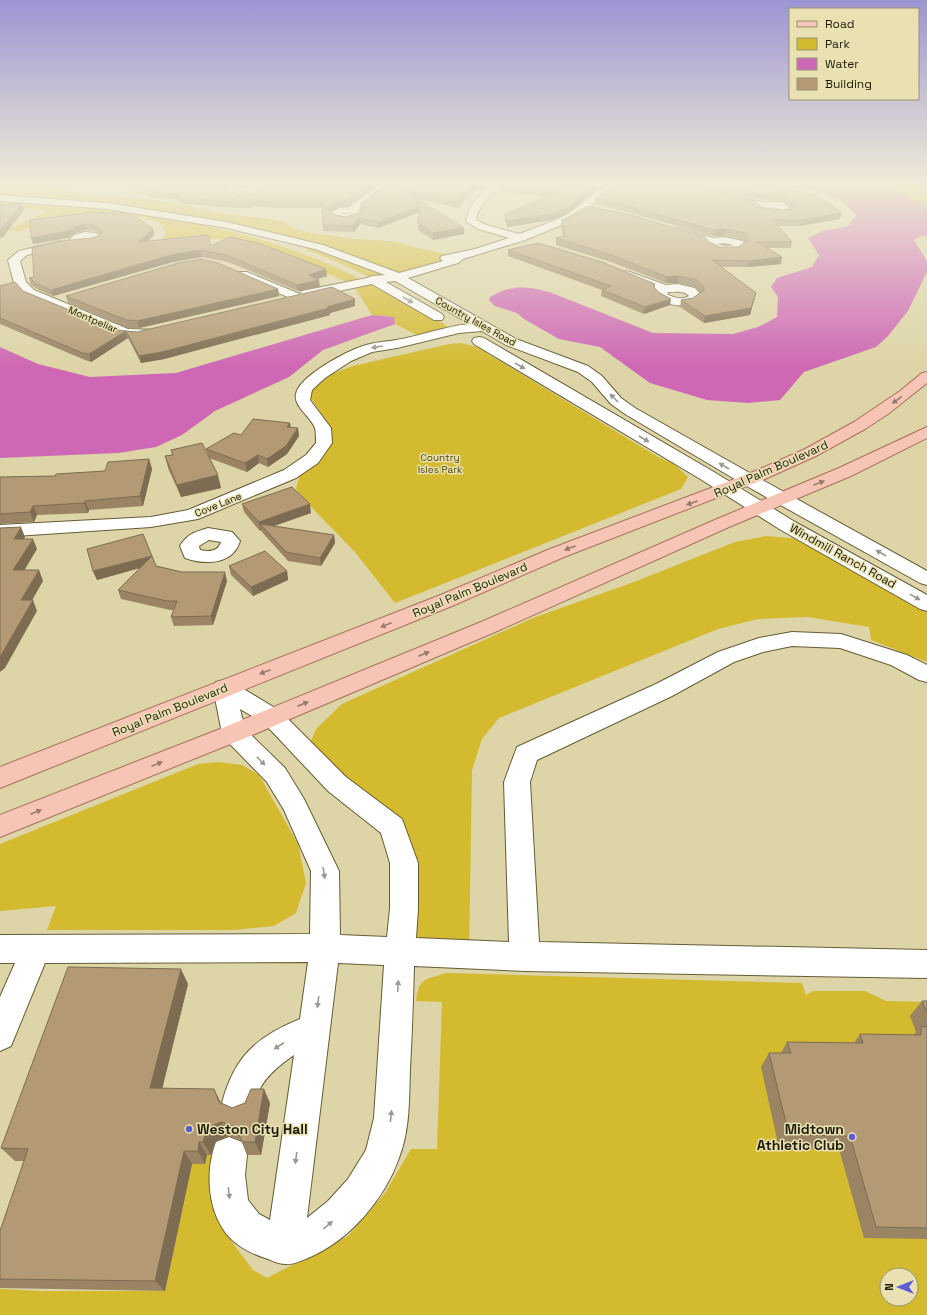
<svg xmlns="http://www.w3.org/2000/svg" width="927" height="1315" viewBox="0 0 927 1315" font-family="'Space Grotesk',sans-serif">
  <rect width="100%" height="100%" fill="#ddd4a7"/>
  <g fill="#d3ba2f" fill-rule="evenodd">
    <path d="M7 184H62L53 189 94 195 146 199 181 204 215 212 282 221 300 231 355 239 393 241 414 247 459 257 374 280 342 264 309 251 288 237 227 221 115 205 0 195V187Z"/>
    <path d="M877 184H927V206Z"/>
    <path d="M0 202C105 208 212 218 311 257 357 275 400 300 443 323L447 327 446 330 423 338 395 324 394 317 372 315 353 285 291 257 240 242 217 239 148 247 163 239 166 233 163 227 158 222 142 218 106 214 58 221 19 231 7 230 49 211 0 206Z"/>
    <path d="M461 343 482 348 488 354 658 457 674 464 688 477 681 489 395 603 355 552 316 512 296 489 301 470 329 434 322 415 311 398 314 385 329 375 353 366 449 344Z"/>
    <path d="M766 536 801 539 927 604V662L871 640 869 627 808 617 758 619 718 629 499 718 482 739 472 770 469 955 400 953 393 827 306 753 316 729 342 704 533 618 634 582 735 542Z"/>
    <path d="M218 762 242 765 259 775 298 844 306 883 296 913 274 926 233 930H47L56 906 0 911V844L198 764Z"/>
    <path d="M446 973 802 983 806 995 813 991H865L886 1001 927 1002V1315H0V1289L42 1291H165L192 1164 207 1155H223L209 1180 215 1207 222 1229 253 1270 267 1278 348 1236 385 1193 411 1149H437L442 1002 416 1001C419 977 425 980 446 973ZM887 1275H911V1299H887Z"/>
  </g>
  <g fill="#ce67b4">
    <path d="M799 184H877C895 189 910 199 927 206V236H921L914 240 927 261V272L908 311 888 336 876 347 804 372 780 400 748 403 707 400 650 383 600 347 559 339 524 319 517 313 495 306 489 300 490 297C512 284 528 286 552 293L653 333 733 334 758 327 777 317 778 297 771 287 777 278 812 267 819 255 808 238 823 231 848 226 857 215 842 201Z"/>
    <path d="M372 315 394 317 395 324 323 350 289 377 215 411 182 435 156 447 118 453 0 458V347L38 364 90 377 176 373Z"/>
  </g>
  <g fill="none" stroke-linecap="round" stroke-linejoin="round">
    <g stroke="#655d34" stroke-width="2">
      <g id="minor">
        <path d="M253 184H263L258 189 262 192C253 201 238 199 228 196L226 194 230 189 249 187Z"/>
        <path d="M382 184H392L358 210 364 214C356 223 336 224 328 214L339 208 349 207ZM344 213 351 214H340Z"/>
        <path d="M492 184H502C492 197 479 202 476 220L486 225 519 234 553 221 568 214 607 184H617L581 214 566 223 525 240 463 259 458 263 408 278 516 339 588 366 602 376 621 398 635 408 755 476 927 571V585L920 583 743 484 625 414 611 404 592 382 578 372 506 345 482 331 459 333 397 348 372 352 351 361 325 378 312 390 310 400 331 428 332 443 318 463 296 478 198 519 151 527 0 537V525L151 517 188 510 284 470 306 455 316 443C316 438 316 432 315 428 311 417 293 406 296 394 299 376 347 351 363 346 374 342 385 342 396 340 421 336 445 326 470 324L395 281 386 282 442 314 444 317 442 320H434L372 284 306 298 303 297 301 300 297 301 239 276 237 274 239 272H247L300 294 302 291 367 278 372 276 385 275 315 249 227 228 107 209 0 201V195L107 203 227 222 323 245 399 273 443 261 440 258 442 256 475 249 509 238 478 229 466 221C469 205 479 194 492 184Z"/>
        <path d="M675 184H690L763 202H781L784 203 792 210 790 212C780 215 764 217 756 208L757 206 676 186ZM767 207 778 208 780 209Z"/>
        <path d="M678 228 713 238 724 237 743 241 745 247C737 257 712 254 705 244L706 242 674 233 673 231ZM724 243 734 245 725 246 717 244Z"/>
        <path d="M85 232 96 233 102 238 101 240 84 245 70 242 69 240 74 235Z"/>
        <path d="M61 241 66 244 65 246 27 255 20 261 26 282 34 290 128 329 156 330 158 333 156 336 139 338 121 336 26 296 14 283 8 260 19 251Z"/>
        <path d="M627 271 666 285 678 284 695 288 702 296C691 311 664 307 654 293L657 290 623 276 621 274 623 272ZM668 292C675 292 684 290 689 296 682 300 674 298 667 294Z"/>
        <path d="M479 337 484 338 714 472 795 522 927 595V611L920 609 781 530 702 480 474 344 472 341 474 338Z"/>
        <path d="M208 528 232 532 240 541C233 565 205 565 185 558L180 546C187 534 195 532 208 528ZM209 540 221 542C218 552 209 552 200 550L199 546Z"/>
        <path d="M792 632 841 634 907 655 927 665V682L919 680 891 665 840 648 792 646 763 652 734 662 672 696 537 760 530 782 539 942 927 950V978L525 971 414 966C413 1001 412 1035 410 1069 409 1099 410 1130 399 1158 384 1200 349 1241 308 1258 301 1261 293 1265 285 1264 279 1264 273 1261 268 1259 251 1254 232 1244 223 1229 207 1205 206 1168 216 1142L229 1137 242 1142 247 1155 245 1175 248 1200 259 1214 270 1220 294 1055C281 1064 265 1076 259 1091 256 1099 254 1107 251 1115L239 1120 227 1115 222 1103C234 1057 256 1037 300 1019L308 962 45 963 11 1046 0 1051V997L15 963H0V935L310 934 311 871 284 810 267 782 225 739 222 733 213 688 216 682 224 680 232 682 280 711 346 777 402 819 418 863V909L416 938 509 942 504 782 517 747 656 684 718 652 759 638ZM240 709 264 723 328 791 381 833 390 863V909L387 937 340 935 339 871 304 799 285 768 245 729ZM338 963 384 965 374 1118 366 1150 348 1179 328 1201 307 1218Z"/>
      </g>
    </g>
    <g stroke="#a8705a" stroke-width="2">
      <g id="major">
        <path d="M927 372V383L888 414 865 429 816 456 765 479 564 557 452 606 0 788V767L438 596 550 549 753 472 805 449 854 422 900 391 922 373Z"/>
        <path d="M927 427V438L851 476 729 527 495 632 243 739 0 837V815L225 727 481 622 717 519 839 468Z"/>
      </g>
    </g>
    <use href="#minor" fill="#fff" fill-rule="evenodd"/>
    <use href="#major" fill="#f7c5b6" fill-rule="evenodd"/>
  </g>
  <g fill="#9a8464">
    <path d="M127 184H251L248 186 230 188 227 192 240 194 254 193 260 189V184H379L348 206 338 207 330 211 335 215 346 217 361 212 362 211 361 210 360 204 387 184H490L484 189 477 188 469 194 458 208 415 198 464 234 433 240 418 230V223L419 212 378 228 360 224 354 232 323 231 322 208H272L252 206 250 208H231L180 203 179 200 149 197Z"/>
    <path d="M604 184 567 213 552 220 507 227 505 220V214L548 197 498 191V185Z"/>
    <path d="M697 184H766L842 213 840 219 799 226H778L792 242 791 248H767L781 264 747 267H721L754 300 750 315 704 323 680 307 681 300 693 298 701 293 695 287 678 283H666L611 262 556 245V238L563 237 561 226 562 220 709 242 720 247H738L745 243 743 240 724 236H713L638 215 595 204 596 198 756 203 764 208 783 210 791 208 781 201 763 200Z"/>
    <path d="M22 204 24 210 2 238H0V205Z"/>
    <path d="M30 220 153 229 154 235 148 241 211 246 327 276 317 279 320 287 298 291 228 262 202 257 173 262 53 296 39 290 31 285 29 278 34 277 92 238 99 235 95 231 86 230 76 233 68 238 33 244Z"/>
    <path d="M508 250 655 284V288L658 292 671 299 670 305 644 314 601 296 602 290 508 256Z"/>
    <path d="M0 285V286L23 291 128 338 91 362 85 360 0 324Z"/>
    <path d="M278 289 279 296 139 328H128L68 303 66 296Z"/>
    <path d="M355 306 330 313V315L164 359 141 363 128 338 126 331 137 332Z"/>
    <path d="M290 423 291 428 299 436 287 454 268 467 259 463 247 472 209 458 221 488 181 497 168 468 165 456 172 455 171 450 208 454 206 449 241 435Z"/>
    <path d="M149 459 152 469 143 506 89 510 88 513 37 515 34 522 0 524V477L55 476 105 471Z"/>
    <path d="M242 504 311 513 274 526 334 535 335 543 321 566 288 561 262 532 261 530 260 531 244 512Z"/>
    <path d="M156 566 182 572 227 581 213 625 174 626 171 617 174 610H170L121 599 118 590 140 568 97 580 93 571Z"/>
    <path d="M229 566 287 571 288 580 253 596 231 575Z"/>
    <path d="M188 984 162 1088 221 1103 232 1108 270 1103 261 1155H248L241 1140 228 1136 215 1142 211 1155H207L205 1164H192L165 1291 0 1288V1231L24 1161H15L1 1148Z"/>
    <path d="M922 1001H927V1239L864 1238 839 1149 779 1148 761 1067 769 1053H781L787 1042 854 1043 860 1034 913 1035 916 1032 910 1016Z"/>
  </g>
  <g fill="#7d6c51">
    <path d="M227 184H251L248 186 230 188 224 194V188Z"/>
    <path d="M371 184H379L348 206 338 207 327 213 326 209 327 207Z"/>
    <path d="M475 184H477V188L469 194 458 208V203L469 188Z"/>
    <path d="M484 184H490L484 189Z"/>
    <path d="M598 184H604L567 213 552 220 507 227V221Z"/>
    <path d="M251 200 252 206 250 208V202Z"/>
    <path d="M22 204 24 210 2 238 0 231Z"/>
    <path d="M420 206V212L378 228V222Z"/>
    <path d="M842 213 840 219 799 226 800 220Z"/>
    <path d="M359 218 360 224 354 232 353 226Z"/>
    <path d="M84 224 86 230 76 233 68 238 33 244 31 238Z"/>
    <path d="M464 228V234L433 240V233Z"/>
    <path d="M153 229 154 235 140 248 139 242Z"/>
    <path d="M726 229 724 236H713L714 230Z"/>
    <path d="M200 250 202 257 173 262 53 296 51 290 171 255Z"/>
    <path d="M782 257 781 264 747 267 748 261Z"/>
    <path d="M326 269 327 276 310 281 309 275Z"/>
    <path d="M679 276 678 283H666L667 277Z"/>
    <path d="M319 280 320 287 298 291 297 285Z"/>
    <path d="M278 289 279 296 139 328 137 321Z"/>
    <path d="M756 293 750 315 704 323 705 316Z"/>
    <path d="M355 299V306L330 313V315L164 359 141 363 139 356Z"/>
    <path d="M671 299 670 305 644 314 645 307Z"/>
    <path d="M126 331 128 338 91 362 89 354Z"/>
    <path d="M290 423 291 431 287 427Z"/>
    <path d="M298 428 299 436 287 454 268 467 267 459Z"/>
    <path d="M258 455 259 463 247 472 245 463Z"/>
    <path d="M149 459 152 469 143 506 140 496Z"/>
    <path d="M218 475 221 488 181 497 177 485Z"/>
    <path d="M85 501 89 510 88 513 84 503Z"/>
    <path d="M310 504 311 513 265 529 260 524 261 530 260 531 259 522Z"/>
    <path d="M33 506 37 515 34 522 30 512Z"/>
    <path d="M21 527 25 537 19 549 14 539Z"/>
    <path d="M334 535 335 543 321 566 320 558Z"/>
    <path d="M33 539 37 549 18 581 13 570Z"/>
    <path d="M152 556 154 564 97 580 93 571Z"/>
    <path d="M39 570 43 581 26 611 21 600Z"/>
    <path d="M287 571 288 580 253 596 251 587Z"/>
    <path d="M225 572 227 581 213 625 211 616Z"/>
    <path d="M33 600 37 611 5 668 0 672V657Z"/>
    <path d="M181 969 188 984 159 1102 150 1088Z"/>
    <path d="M214 1089 221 1103 219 1102Z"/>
    <path d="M264 1089 270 1103 261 1155 255 1142Z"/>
    <path d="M221 1122 228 1136 215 1142 211 1155 203 1142 207 1128Z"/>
    <path d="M199 1142 207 1155 205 1164 198 1151Z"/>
    <path d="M184 1151 192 1164 165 1291 155 1281Z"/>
  </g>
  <g fill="#b39a74" stroke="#7d6c51">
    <path d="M135 184H227L224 188 226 191 240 194 254 193 262 188V185L261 184H371L348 200 338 201 327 207 326 209 335 215 346 217 361 212 365 208 360 204 387 184H475L469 188 458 203 401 189 464 228 433 233 418 223 420 206 378 222 359 218 353 226 323 225 322 202H271L251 200 250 202H230L179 198V194L148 191Z"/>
    <path d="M499 184H598L568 207 553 214 507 221 505 214 559 192 498 185Z"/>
    <path d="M613 184H685L756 201V203L764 208 783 210 792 208 795 204 783 195H764L720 184H766L820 197 842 213 800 220H773L792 242H757L782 257 748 261 712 260 756 293 751 308 705 316 681 300 693 298 704 290V288L697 280 679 276 667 277 611 255 556 238 565 236 562 220 588 206 631 215 705 237 709 242 720 247H738L748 241 745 233 726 229 714 230 639 209 596 198Z"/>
    <path d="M22 204 0 231V205Z"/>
    <path d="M94 212 132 214 153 229 139 242 208 235 211 246 230 237 258 243 326 269 309 275 319 280 297 285 226 255 200 250 171 255 51 290 37 284 29 278 34 277 32 248 60 241 92 238 99 236 102 232 94 225 84 224 75 227 67 231 31 238 30 220Z"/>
    <path d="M538 243 602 262 655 284 653 286 658 292 671 299 645 307 602 290 611 286 508 250Z"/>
    <path d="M201 259 218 263 278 289 137 321 126 320 66 296 178 263Z"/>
    <path d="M15 282 23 291 118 330 126 331 89 354 82 353 0 318V286Z"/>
    <path d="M332 287 355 299 327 307 329 308 162 352 139 356 126 331 137 332Z"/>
    <path d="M253 419 290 423 287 427 298 428 286 446 267 459 258 455 245 463 206 449 234 433 241 435Z"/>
    <path d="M202 443 218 475 177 485 165 456 173 455 171 450Z"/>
    <path d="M149 459 140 496 85 501 84 503 33 506 30 512 0 514V477L55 476 56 474 105 471 108 462Z"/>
    <path d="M292 487 310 504 259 522 242 504Z"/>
    <path d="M260 524 334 535 320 558 286 552Z"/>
    <path d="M21 527 14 539H33L13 570H39L21 600H33L0 657V528Z"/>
    <path d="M143 534 152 556 93 571 87 549Z"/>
    <path d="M265 551 287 571 251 587 229 566Z"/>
    <path d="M152 556 156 566 182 572H225L211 616 171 617 177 601H167L118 590Z"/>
    <path d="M68 967 181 969 150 1088 214 1089 219 1102 232 1108 245 1103 251 1089H264L255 1142H242L236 1127 221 1122 207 1128 203 1142H199L198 1151H184L155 1281 0 1279V1231L28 1149 1 1148Z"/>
    <path d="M922 1001H927V1013Z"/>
    <path d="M921 1026 927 1027V1228L876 1227 850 1136 789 1135 769 1053H791L787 1042 863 1043 860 1034 921 1035Z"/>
  </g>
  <defs><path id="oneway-solid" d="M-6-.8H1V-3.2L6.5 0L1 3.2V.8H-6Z"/></defs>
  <g fill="#9a9991">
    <use href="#oneway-solid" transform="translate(408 300) rotate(30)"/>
    <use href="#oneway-solid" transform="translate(377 347) rotate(171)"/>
    <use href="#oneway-solid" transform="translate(520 366) rotate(31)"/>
    <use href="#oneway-solid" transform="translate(614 398) rotate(-135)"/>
    <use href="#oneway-solid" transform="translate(644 439) rotate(30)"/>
    <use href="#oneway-solid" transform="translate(724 466) rotate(-150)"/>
    <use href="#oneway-solid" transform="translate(881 553) rotate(-150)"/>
    <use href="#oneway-solid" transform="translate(915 597) rotate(29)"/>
    <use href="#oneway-solid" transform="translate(261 761) rotate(45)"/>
    <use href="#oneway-solid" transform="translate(324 873) rotate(81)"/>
    <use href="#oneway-solid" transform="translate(398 986) rotate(-87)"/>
    <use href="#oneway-solid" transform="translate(318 1002) rotate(98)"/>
    <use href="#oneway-solid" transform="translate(279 1046) rotate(147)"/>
    <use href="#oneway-solid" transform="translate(391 1116) rotate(-84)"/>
    <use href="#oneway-solid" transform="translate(296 1158) rotate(98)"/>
    <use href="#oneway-solid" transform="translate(229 1193) rotate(83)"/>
    <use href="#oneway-solid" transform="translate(328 1225) rotate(-40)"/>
  </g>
  <g fill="#967969">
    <use href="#oneway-solid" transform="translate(897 400) rotate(144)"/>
    <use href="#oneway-solid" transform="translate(819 483) rotate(-22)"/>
    <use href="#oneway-solid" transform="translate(692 503) rotate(160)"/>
    <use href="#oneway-solid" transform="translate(570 548) rotate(160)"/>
    <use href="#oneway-solid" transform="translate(386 625) rotate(158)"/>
    <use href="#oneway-solid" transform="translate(424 654) rotate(-23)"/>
    <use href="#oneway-solid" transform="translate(265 672) rotate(159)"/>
    <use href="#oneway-solid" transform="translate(303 704) rotate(-23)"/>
    <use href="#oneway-solid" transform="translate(157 764) rotate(-22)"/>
    <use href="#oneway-solid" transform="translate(36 812) rotate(-22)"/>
  </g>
  <linearGradient id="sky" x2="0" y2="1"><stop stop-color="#9d95d3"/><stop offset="0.5" stop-color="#f0ecd7"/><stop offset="1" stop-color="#f0ecd7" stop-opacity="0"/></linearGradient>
  <rect width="927" height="368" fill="url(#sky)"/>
  <g fill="#5c5dd5" stroke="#eae1b3" stroke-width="1.5">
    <circle cx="189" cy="1129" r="4"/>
    <circle cx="852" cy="1137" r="4"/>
  </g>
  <g text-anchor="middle" stroke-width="3" stroke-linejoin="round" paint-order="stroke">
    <g font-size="10" fill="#1f1c0b" stroke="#eae1b3">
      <text transform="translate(93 319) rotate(23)" y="4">Montpeliar</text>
      <text transform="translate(476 321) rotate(29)" y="4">Country Isles Road</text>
      <text transform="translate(218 504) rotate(-22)" y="4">Cove Lane</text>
    </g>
    <g font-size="10" fill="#4e4306" stroke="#eae1b3">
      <text x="440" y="461">Country<tspan x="440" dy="12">Isles Park</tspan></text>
    </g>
    <g font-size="12" fill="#1f1c0b" stroke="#eae1b3">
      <text transform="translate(771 469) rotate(-24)" y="4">Royal Palm Boulevard</text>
      <text transform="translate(843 556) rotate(29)" y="4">Windmill Ranch Road</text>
      <text transform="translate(470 590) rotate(-23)" y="4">Royal Palm Boulevard</text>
      <text transform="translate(170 710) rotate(-22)" y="4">Royal Palm Boulevard</text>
    </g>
    <g font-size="14" font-weight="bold" fill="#1f1c0b" stroke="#eae1b3" text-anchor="start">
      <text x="197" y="1134">Weston City Hall</text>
      <text x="844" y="1134" text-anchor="end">Midtown<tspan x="844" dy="16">Athletic Club</tspan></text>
    </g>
  </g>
  <rect x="789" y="8" width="130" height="92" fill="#eae1b3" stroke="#999270"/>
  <rect x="797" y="21" width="20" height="6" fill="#f7c5b6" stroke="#999270"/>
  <text x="825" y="28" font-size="12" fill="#1f1c0b">Road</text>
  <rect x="797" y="38" width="20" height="12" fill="#d3ba2f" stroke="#999270"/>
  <text x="825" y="48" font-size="12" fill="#1f1c0b">Park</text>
  <rect x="797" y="58" width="20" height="12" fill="#ce67b4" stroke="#999270"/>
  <text x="825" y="68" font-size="12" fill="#1f1c0b">Water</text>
  <rect x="797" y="78" width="20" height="12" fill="#b39a74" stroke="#999270"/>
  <text x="825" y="88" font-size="12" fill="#1f1c0b">Building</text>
  <g transform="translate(899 1287) rotate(270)"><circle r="19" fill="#eae1b3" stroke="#999270"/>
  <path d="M0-3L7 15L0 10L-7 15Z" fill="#5c5dd5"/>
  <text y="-6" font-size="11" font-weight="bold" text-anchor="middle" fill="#1f1c0b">N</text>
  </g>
</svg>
